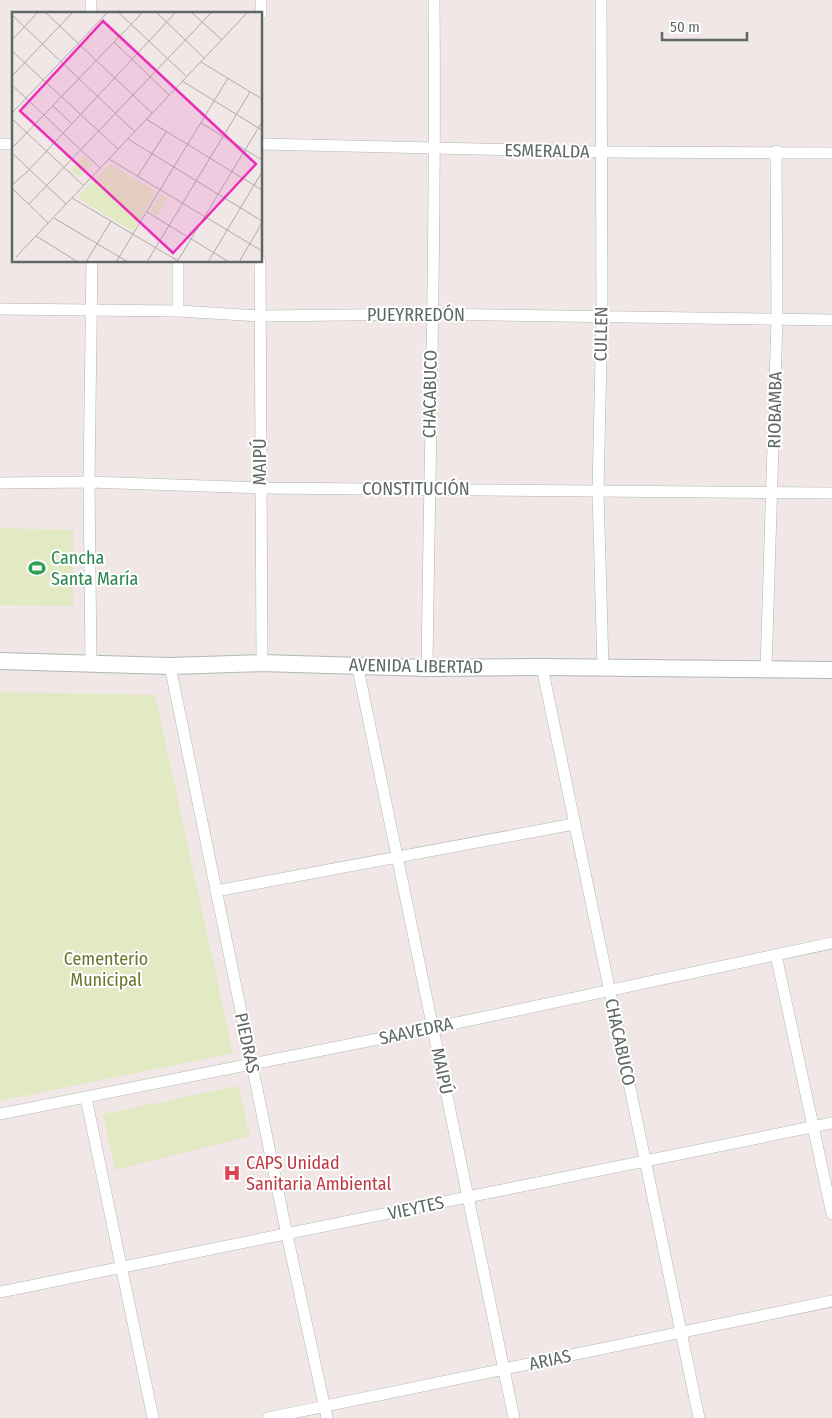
<svg xmlns="http://www.w3.org/2000/svg" width="832" height="1418" viewBox="0 0 832 1418" font-family="'Fira Sans Condensed',sans-serif">
  <rect width="100%" height="100%" fill="#f1e7e7"/>
  <g fill="#e2eac3">
    <path d="M0 528 73 530V606L0 605Z"/>
    <path d="M0 692 155 695 233 1053 0 1101Z"/>
    <path d="M238 1086 250 1136 115 1170 103 1114Z"/>
  </g>
  <g fill="none" stroke-linecap="round" stroke-linejoin="round">
    <g stroke="#afb7b6" stroke-width="12">
      <g id="minor">
        <path d="M601 0 602 316 598 490 603 667"/>
        <path d="M91 14V0"/>
        <path d="M261 14V0"/>
        <path d="M0 144H14"/>
        <path d="M261 144 601 152 832 153"/>
        <path d="M178 261V311"/>
        <path d="M260 261 262 663"/>
        <path d="M0 309 178 311 261 316 431 314 832 320"/>
        <path d="M0 483 89 482 260 488 832 493"/>
        <path d="M91 663 89 482 92 261"/>
        <path d="M357 664 514 1418"/>
        <path d="M170 666 287 1235 327 1418"/>
        <path d="M542 667 699 1418"/>
        <path d="M427 668C430 445 436 223 434 0"/>
        <path d="M766 669 777 319 776 151"/>
        <path d="M216 891 574 824"/>
        <path d="M776 955 832 1214"/>
        <path d="M86 1098 153 1418"/>
        <path d="M0 1114 433 1028 832 943"/>
        <path d="M0 1292 832 1123"/>
        <path d="M268 1418 832 1301"/>
      </g>
    </g>
    <g stroke="#aeb8b6" stroke-width="18">
      <path id="secondary" d="M0 661 170 666 262 663 427 668 542 667 832 670"/>
    </g>
    <use href="#minor" stroke="#fff" stroke-width="11"/>
    <use href="#secondary" stroke="#fff" stroke-width="16"/>
  </g>
  <defs>
    <g id="stadium-bare" transform="scale(1.35)"><path d="M0-5a6.5 5 0 1 0 0 10a6.5 5 0 1 0 0-10ZM-3.5-1.8h7v3.6h-7Z" fill="#2e9e5b" stroke="#fff" stroke-width="2.5" paint-order="stroke"/></g>
    <g id="hospital-bare" transform="scale(1.35)"><path d="M-5-5h3v3.5h4V-5h3V5h-3V1.5h-4V5h-3Z" fill="#e0444e" stroke="#fff" stroke-width="2.5" paint-order="stroke"/></g>
  </defs>
  <g fill-rule="evenodd">
    <use href="#stadium-bare" x="37" y="568"/>
    <use href="#hospital-bare" x="232" y="1173"/>
  </g>
  <g text-anchor="middle" stroke-width="4" stroke-linejoin="round" paint-order="stroke">
    <g font-size="18" fill="#5e6866" stroke="#fff">
      <text transform="translate(547 151) rotate(1)" y="6">ESMERALDA</text>
      <text x="416" y="321">PUEYRREDÓN</text>
      <text transform="translate(601 334) rotate(-89)" y="6">CULLEN</text>
      <text transform="translate(430 394) rotate(-89)" y="6">CHACABUCO</text>
      <text transform="translate(775 410) rotate(-89)" y="6">RIOBAMBA</text>
      <text transform="translate(260 462) rotate(-90)" y="6">MAIPÚ</text>
      <text x="416" y="495">CONSTITUCIÓN</text>
      <text transform="translate(416 666) rotate(1)" y="6">AVENIDA LIBERTAD</text>
      <text transform="translate(416 1031) rotate(-12)" y="6">SAAVEDRA</text>
      <text transform="translate(620 1042) rotate(78)" y="6">CHACABUCO</text>
      <text transform="translate(247 1043) rotate(78)" y="6">PIEDRAS</text>
      <text transform="translate(442 1071) rotate(78)" y="6">MAIPÚ</text>
      <text transform="translate(416 1208) rotate(-12)" y="6">VIEYTES</text>
      <text transform="translate(550 1360) rotate(-12)" y="6">ARIAS</text>
    </g>
    <g font-size="18" fill="#27864d" stroke="#fff" text-anchor="start">
      <text x="51" y="564">Cancha<tspan x="51" dy="21">Santa María</tspan></text>
    </g>
    <g font-size="18" fill="#65782c" stroke="#fff">
      <text x="106" y="965">Cementerio<tspan x="106" dy="21">Municipal</tspan></text>
    </g>
    <g font-size="18" fill="#be3a42" stroke="#fff" text-anchor="start">
      <text x="246" y="1169">CAPS Unidad<tspan x="246" dy="21">Sanitaria Ambiental</tspan></text>
    </g>
  </g>
  <g transform="translate(12 12)">
    <rect width="250" height="250" fill="#f1e7e7"/>
    <path d="M72 144 80 152 67 166 58 158ZM98 152 145 180 121 219 65 186ZM149 182 155 186 145 204 138 200Z" fill="#e2eac3"/>
    <path fill="none" stroke="#adacab" stroke-width="1" d="M33 0 140 101M106 0 175 65M144 0 192 46M179 0 210 28M0 3 123 120M0 28 26 0M102 30 157 83M0 39 106 137M189 50 250 87M0 64 61 0M170 69 250 118M0 73 88 156M41 94 59 111M0 101 96 0M0 107 71 173M134 107 250 178M189 111 250 148M116 127 250 209M0 136 131 0M0 141 54 192M97 147 250 239M125 165 154 120M0 173 16 159 164 0M0 176 36 211M60 186 166 249M17 192 200 0M135 200 217 250M42 206 116 250M24 224 66 250M4 245 236 0M74 250 99 209M104 250 216 66M135 250 238 80M165 250 250 110M196 250 250 160M227 250 250 211"/>
    <path fill="#ec2eb7" fill-opacity="0.15" stroke="#ec2eb7" stroke-width="2.5" d="M91 9 244 152 161 241 8 99Z"/>
    <rect width="250" height="250" fill="none" stroke="#5e6866" stroke-width="2.5"/>
  </g>
  <path d="M662 32v8h85v-8" fill="none" stroke="#5e6866" stroke-width="2.5"/>
  <text x="670" y="32" font-size="15" fill="#5e6866" stroke="#ffffff" stroke-width="4" paint-order="stroke">50 m</text>
</svg>
